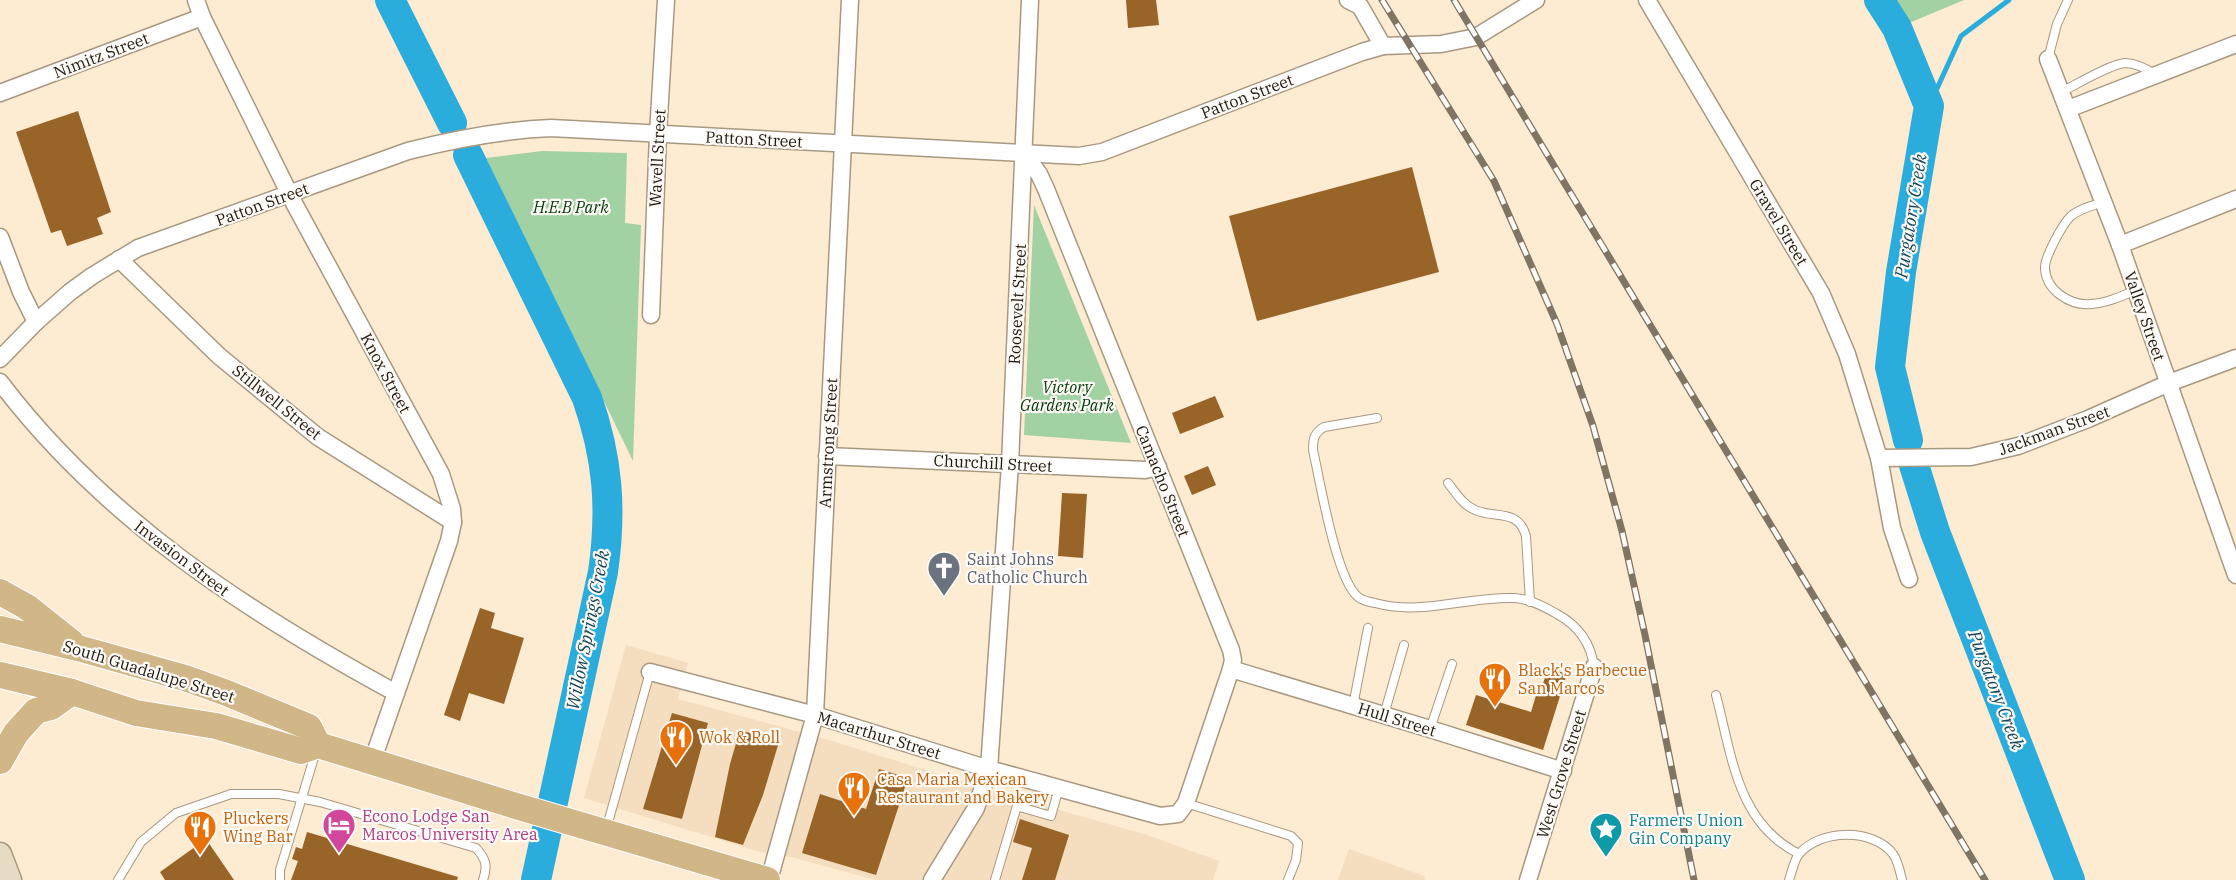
<svg xmlns="http://www.w3.org/2000/svg" width="2236" height="880" viewBox="0 0 2236 880" font-family="'IBM Plex Serif',serif">
  <rect width="100%" height="100%" fill="#fdebd2"/>
  <g fill="#f5ddbf">
    <path d="M626 645 688 663 678 699 829 740 1006 795 1147 835 1219 861 1213 880H876L791 857 757 851 584 798Z"/>
    <path d="M1349 849 1424 876 1425 880H1338Z"/>
  </g>
  <g fill="#a2d1a3">
    <path d="M1880 0H1964L1897 28Z"/>
    <path d="M542 151 627 153 625 223 641 225 633 461 486 158Z"/>
    <path d="M1034 205 1131 443 1024 435Z"/>
  </g>
  <g fill="none" stroke-linecap="round" stroke-linejoin="round">
    <path stroke="#2aaddc" stroke-width="5" d="M1929 106 1961 36 2009 0"/>
    <g stroke="#2aaddc" stroke-width="30">
      <path d="M390 0 452 123"/>
      <path d="M1879 0 1897 28 1929 106 1901 272 1890 367 1908 440"/>
      <path d="M468 155 587 398C608 458 612 509 603 572L536 880"/>
      <path d="M1914 465 1935 532 2070 880"/>
    </g>
  </g>
  <g fill="#986427">
    <path d="M1126 0H1156L1159 25 1128 28Z"/>
    <path d="M78 111 111 212 97 218 103 234 67 246 61 230 51 233 16 132Z"/>
    <path d="M1412 167 1439 272 1257 321 1229 216Z"/>
    <path d="M1215 396 1224 417 1180 434 1172 413Z"/>
    <path d="M1208 466 1216 485 1192 495 1184 476Z"/>
    <path d="M1062 493 1087 494 1083 558 1058 556Z"/>
    <path d="M480 608 495 613 491 628 524 638 504 704 469 693 460 721 444 715Z"/>
    <path d="M1548 668 1567 674 1543 750 1466 725 1476 695 1531 712 1537 692 1540 693Z"/>
    <path d="M672 713 708 723 682 819 643 809Z"/>
    <path d="M740 730 779 742 763 795 743 845 715 837 730 764Z"/>
    <path d="M879 769 908 778 876 875 802 853 820 794 866 809Z"/>
    <path d="M1020 819 1069 835 1055 880H1022L1032 848 1013 842Z"/>
    <path d="M307 832 458 877 457 880H291L298 861 292 859 296 847 302 849Z"/>
    <path d="M206 839 234 880H165L160 872Z"/>
  </g>
  <g fill="none" stroke-linecap="round" stroke-linejoin="round">
    <g stroke="#a99881" stroke-width="10">
      <g id="service">
        <path d="M2048 59 2057 24 2068 0"/>
        <path d="M2061 92C2076 85 2110 64 2125 63 2136 63 2147 69 2156 75"/>
        <path d="M2103 202C2092 206 2078 209 2070 217 2062 225 2045 257 2045 267 2045 290 2070 306 2091 304 2107 303 2122 296 2136 290"/>
        <path d="M1377 418 1324 427C1314 433 1313 439 1313 450 1320 481 1336 579 1358 597 1362 600 1369 602 1375 603 1422 616 1467 596 1515 598 1529 599 1545 607 1557 614 1579 626 1591 643 1594 667"/>
        <path d="M1448 483C1456 493 1463 505 1475 510 1495 519 1518 508 1526 536L1530 602"/>
        <path d="M1716 695C1732 756 1737 823 1799 854"/>
        <path d="M1353 706 1368 628"/>
        <path d="M1384 715 1404 645"/>
        <path d="M1430 729 1452 664"/>
        <path d="M1186 803 1291 836 1298 843 1296 860 1288 880"/>
        <path d="M606 830 650 672"/>
        <path d="M118 880 141 842 176 813 231 794H279L320 802 476 848C486 859 488 866 483 880"/>
        <path d="M280 880V870L316 751"/>
        <path d="M995 880 1017 806 1051 816 1059 788"/>
        <path d="M1789 880C1792 872 1794 860 1799 854 1820 829 1873 828 1893 854 1898 861 1900 871 1902 880"/>
      </g>
    </g>
    <g stroke="#a99881" stroke-width="19">
      <g id="minor">
        <path d="M196 0 202 17 295 205 441 474 452 509 453 522 449 541 372 762"/>
        <path d="M1348 0 1360 6 1383 46"/>
        <path d="M1647 0 1821 293 1847 354 1879 458 1892 528 1909 579"/>
        <path d="M2048 59 2120 245 2236 575"/>
        <path d="M0 93 202 17"/>
        <path d="M2068 109 2236 44"/>
        <path d="M0 237 21 292 36 322"/>
        <path d="M2120 245 2236 199"/>
        <path d="M119 259 219 356 318 437 453 522"/>
        <path d="M651 315 658 134 666 0"/>
        <path d="M0 359 36 322 70 292 92 276 138 248 408 151C456 139 502 130 551 128L1079 156 1102 152 1362 52 1383 46 1441 44 1476 37 1536 0"/>
        <path d="M0 382C104 519 247 612 396 693"/>
        <path d="M827 456 1145 470 1158 467"/>
        <path d="M1879 458 1971 457 2018 446 2088 419 2169 383 2236 358"/>
        <path d="M1231 669 1430 729 1563 771"/>
        <path d="M650 672 815 715 989 769 1160 816 1178 814 1186 803 1231 669 1233 660 1231 650 1046 189 1039 174 1024 153"/>
        <path d="M769 880 815 715 850 0"/>
        <path d="M932 880 976 808 989 769 1010 464 1030 0"/>
        <path d="M1528 880 1594 667"/>
      </g>
    </g>
    <g stroke="#a99881" stroke-width="25">
      <path id="secondary" d="M0 854 10 880"/>
    </g>
    <g stroke="#fff" stroke-width="28">
      <g id="primary">
        <path d="M0 592 27 607 71 642"/>
        <path d="M0 629 78 648 185 678 224 692 309 727 318 745"/>
        <path d="M0 675 72 692 136 713 216 726 301 751 318 745 516 806 767 880"/>
        <path d="M0 761 16 733 36 711 51 707 72 692"/>
      </g>
    </g>
    <use href="#service" stroke="#fff" stroke-width="8"/>
    <use href="#minor" stroke="#fff" stroke-width="16"/>
    <use href="#secondary" stroke="#e8dbc4" stroke-width="22"/>
    <use href="#primary" stroke="#d1b788" stroke-width="26"/>
    <g stroke="#807465" stroke-width="7">
      <g id="rail">
        <path d="M1382 0 1494 181 1557 324 1593 426 1622 531 1645 635 1694 880"/>
        <path d="M1454 0 1985 880"/>
      </g>
    </g>
    <use href="#rail" stroke="#fefaf6" stroke-width="4.5" stroke-dasharray="14" stroke-linecap="butt"/>
  </g>
  <defs>
    <g id="church-pin" transform="scale(1.725)"><path d="M0 17L-7.5 6A9.5 9.5 0 1 1 7.5 6Z" fill="#6b7280" stroke="#fefaf6"/><path d="M-1.2-6h2.4v3.5h3.3v2.4h-3.3V6h-2.4V-.1h-3.3v-2.4h3.3Z" fill="#fff"/></g>
    <g id="restaurant-pin" transform="scale(1.725)"><path d="M0 17L-7.5 6A9.5 9.5 0 1 1 7.5 6Z" fill="#e8710a" stroke="#fefaf6"/><path d="M-5-6h1v4h1v-4h1v4h1v-4h1v5L-1.5 .5V6h-2V.5L-5-1ZM5-6V6H3V1.5H1.5Q1.5-4 5-6Z" fill="#fff"/></g>
    <g id="hotel-pin" transform="scale(1.725)"><path d="M0 17L-7.5 6A9.5 9.5 0 1 1 7.5 6Z" fill="#d1479c" stroke="#fefaf6"/><path d="M-6-4.5h1.5V1H6V5H4.5V3h-9V5H-6ZM-4 0a1.8 1.8 0 1 1 3.6 0ZM.5 0V-2.5h3Q6-2.5 6 0Z" fill="#fff"/></g>
    <g id="sight-pin" transform="scale(1.725)"><path d="M0 17L-7.5 6A9.5 9.5 0 1 1 7.5 6Z" fill="#0f9aa8" stroke="#fefaf6"/><path d="M0-6L1.8-2.2L6-1.7L2.9 1.2L3.7 5.4L0 3.3L-3.7 5.4L-2.9 1.2L-6-1.7L-1.8-2.2Z" fill="#fff"/></g>
  </defs>
  <g fill-rule="evenodd">
    <use href="#church-pin" x="944" y="568"/>
    <use href="#restaurant-pin" x="1495" y="679"/>
    <use href="#restaurant-pin" x="676" y="737"/>
    <use href="#restaurant-pin" x="854" y="788"/>
    <use href="#hotel-pin" x="339" y="825"/>
    <use href="#restaurant-pin" x="200" y="827"/>
    <use href="#sight-pin" x="1606" y="829"/>
  </g>
  <g text-anchor="middle" stroke-width="4.5" stroke-linejoin="round" paint-order="stroke">
    <g font-size="16" fill="#211a12" stroke="#fefaf6">
      <text transform="translate(101 55) rotate(-21)" y="6">Nimitz Street</text>
      <text transform="translate(1247 96) rotate(-21)" y="6">Patton Street</text>
      <text transform="translate(754 139) rotate(3)" y="6">Patton Street</text>
      <text transform="translate(657 158) rotate(-87)" y="6">Wavell Street</text>
      <text transform="translate(262 204) rotate(-20)" y="6">Patton Street</text>
      <text transform="translate(1779 222) rotate(59)" y="6">Gravel Street</text>
      <text transform="translate(1017 304) rotate(-87)" y="6">Roosevelt Street</text>
      <text transform="translate(2145 316) rotate(71)" y="6">Valley Street</text>
      <text transform="translate(386 373) rotate(62)" y="6">Knox Street</text>
      <text transform="translate(277 402) rotate(39)" y="6">Stillwell Street</text>
      <text transform="translate(2054 430) rotate(-20)" y="6">Jackman Street</text>
      <text transform="translate(828 443) rotate(-87)" y="6">Armstrong Street</text>
      <text transform="translate(993 463) rotate(3)" y="6">Churchill Street</text>
      <text transform="translate(1163 481) rotate(68)" y="6">Camacho Street</text>
      <text transform="translate(182 558) rotate(37)" y="6">Invasion Street</text>
      <text transform="translate(149 671) rotate(17)" y="6">South Guadalupe Street</text>
      <text transform="translate(1397 719) rotate(17)" y="6">Hull Street</text>
      <text transform="translate(879 735) rotate(17)" y="6">Macarthur Street</text>
      <text transform="translate(1561 774) rotate(-73)" y="6">West Grove Street</text>
    </g>
    <g font-size="16" font-style="italic" fill="#01390a" stroke="#fefaf6">
      <text x="571" y="213">H.E.B Park</text>
      <text x="1067" y="393">Victory<tspan x="1067" dy="18">Gardens Park</tspan></text>
    </g>
    <g font-size="16" fill="#5b616d" stroke="#fefaf6" text-anchor="start">
      <text x="967" y="565">Saint Johns<tspan x="967" dy="18">Catholic Church</tspan></text>
    </g>
    <g font-size="16" fill="#c56008" stroke="#fefaf6" text-anchor="start">
      <text x="1518" y="676">Black's Barbecue<tspan x="1518" dy="18">San Marcos</tspan></text>
      <text x="699" y="743">Wok &amp; Roll</text>
      <text x="877" y="785">Casa Maria Mexican<tspan x="877" dy="18">Restaurant and Bakery</tspan></text>
      <text x="223" y="824">Pluckers<tspan x="223" dy="18">Wing Bar</tspan></text>
    </g>
    <g font-size="16" fill="#b23c85" stroke="#fefaf6" text-anchor="start">
      <text x="362" y="822">Econo Lodge San<tspan x="362" dy="18">Marcos University Area</tspan></text>
    </g>
    <g font-size="16" fill="#0d838f" stroke="#fefaf6" text-anchor="start">
      <text x="1629" y="826">Farmers Union<tspan x="1629" dy="18">Gin Company</tspan></text>
    </g>
    <g font-size="18" font-style="italic" fill="#13475b" stroke="#fefaf6">
      <text transform="translate(1911 216) rotate(-81)" y="6">Purgatory Creek</text>
      <text transform="translate(588 630) rotate(-79)" y="6">Willow Springs Creek</text>
      <text transform="translate(1996 690) rotate(69)" y="6">Purgatory Creek</text>
    </g>
  </g>
</svg>
